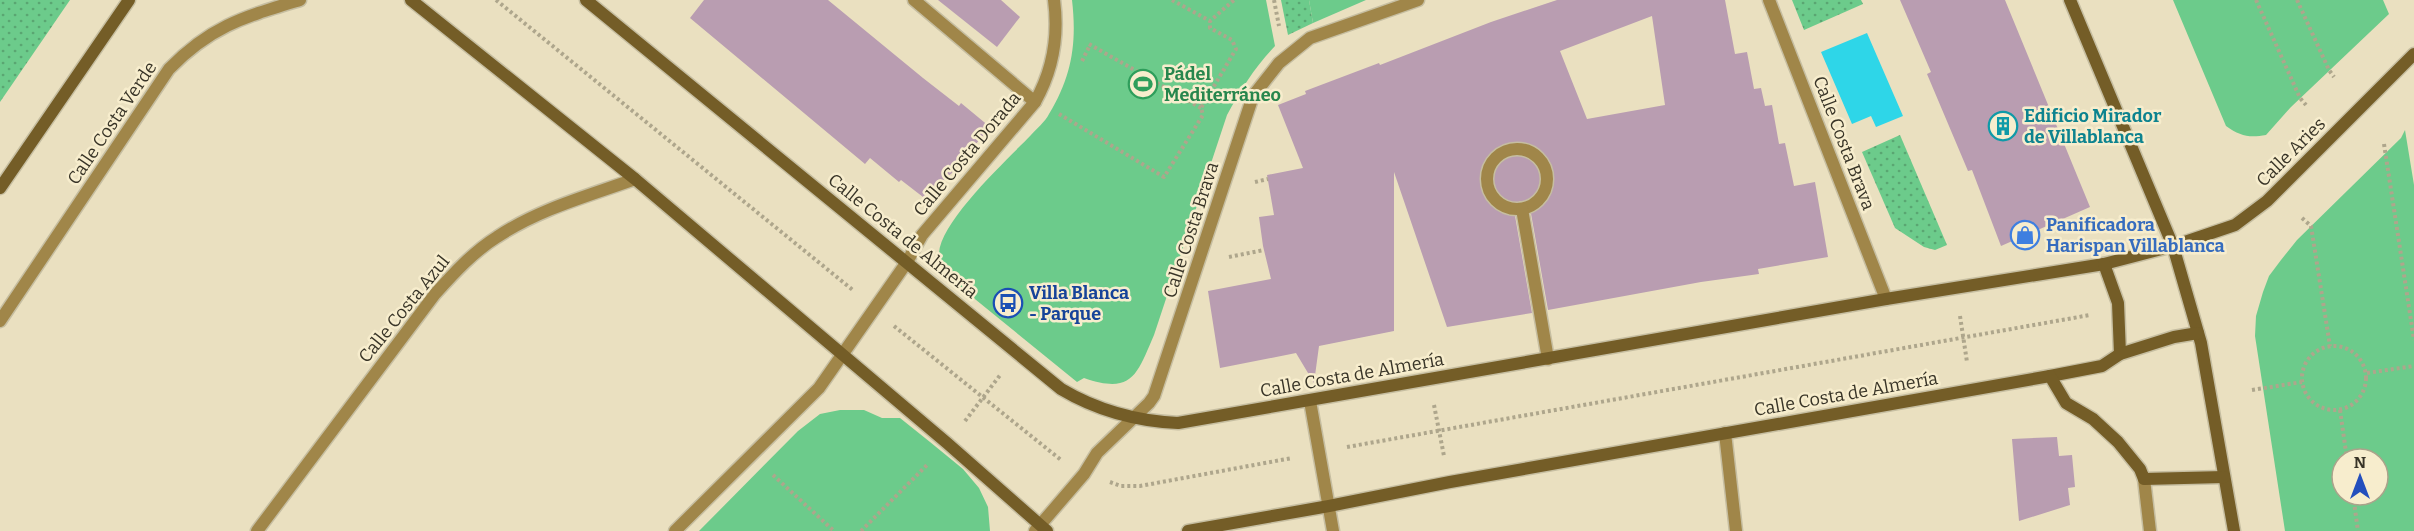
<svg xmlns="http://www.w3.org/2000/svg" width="2414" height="531" viewBox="0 0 2414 531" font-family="Bitter,serif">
  <defs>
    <pattern id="grass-dots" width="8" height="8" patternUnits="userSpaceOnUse" patternTransform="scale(1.5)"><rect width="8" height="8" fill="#6ccb8b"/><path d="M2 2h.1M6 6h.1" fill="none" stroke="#5aa672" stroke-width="1.8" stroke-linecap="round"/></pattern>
  </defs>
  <rect width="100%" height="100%" fill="#eae0c0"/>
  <g fill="url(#grass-dots)">
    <path d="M0 0H70L0 102Z"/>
    <path d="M1281 0H1309L1313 23 1288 35Z"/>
    <path d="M1792 0H1861L1863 4 1804 30Z"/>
    <path d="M1900 135 1947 245 1935 250 1924 247 1895 228 1862 152Z"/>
  </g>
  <g fill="#6ccb8b" fill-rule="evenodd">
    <path d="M1072 0H1266L1275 46C1255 67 1241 89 1227 115L1154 335C1137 374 1133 395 1084 378L1077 382 949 278C943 270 939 263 939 253 941 220 1008 159 1031 135 1037 128 1045 122 1049 114 1072 76 1077 43 1072 0Z"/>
    <path d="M1309 0H1366L1313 23Z"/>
    <path d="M2173 0H2383L2389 14 2291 107 2266 135C2249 138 2240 136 2226 126Z"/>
    <path d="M2405 130 2414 185V531H2285L2255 336 2256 316 2263 292 2269 276 2281 260 2297 240 2401 138ZM2342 459H2378V495H2342Z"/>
    <path d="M840 410H864L882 418H900L930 442 963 469 979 488 988 507 990 531H699L798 431 820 414Z"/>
  </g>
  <path fill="#2ed6e8" d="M1867 33 1903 116 1876 127 1871 116 1852 124 1821 52Z"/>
  <g fill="#b99db1" fill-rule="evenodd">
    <path d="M704 0H828L923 78 959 106 961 103 990 127 952 173 923 197 901 180 899 182 870 158 865 164 690 18Z"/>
    <path d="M938 0H1001L1020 17 997 47Z"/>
    <path d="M1557 0H1725L1735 54 1747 52 1754 89 1761 88 1765 106 1772 105 1779 144 1785 143 1794 186 1815 182 1828 257 1758 269 1759 274 1701 282 1548 310 1530 208 1525 202 1520 201 1515 206 1514 210 1532 313 1447 327 1394 172V331L1319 346 1314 383 1296 353 1220 368 1208 291 1271 279 1263 246 1259 217 1274 215 1267 175 1303 168 1278 105 1306 94 1305 91 1379 63 1380 65 1491 22ZM1652 16 1665 105 1587 119 1560 51Z"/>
    <path d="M1900 0H2005L2090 207 2001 246 1972 170 1968 171 1927 74 1931 72Z"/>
    <path d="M2057 437 2059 456 2072 455 2075 487 2068 488 2070 505 2019 521 2012 439Z"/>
  </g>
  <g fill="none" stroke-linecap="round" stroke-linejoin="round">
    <g stroke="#c6bea1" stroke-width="15">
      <g id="street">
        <path d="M914 0 1035 102"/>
        <path d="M1769 0 1886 299"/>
        <circle cx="1517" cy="179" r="30"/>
        <path d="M1522 209 1548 359"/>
        <path d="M0 321 169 69C211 26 244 17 300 0"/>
        <path d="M1310 401 1333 531"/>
        <path d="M1725 433 1736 531"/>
        <path d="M2144 479 2150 531"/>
        <path d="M257 531 435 294C454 273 473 252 497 237 539 209 588 196 635 179"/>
        <path d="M675 531 819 388 907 262 922 235 1035 102C1053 70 1059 37 1054 0"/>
        <path d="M1035 531 1084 474 1097 453 1149 403 1154 396 1253 96 1279 63 1310 38 1418 0"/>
      </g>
    </g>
    <g stroke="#c6bea1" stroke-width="15">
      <g id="secondary">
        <path d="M411 0 635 179 947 443 1047 531"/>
        <path d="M586 0 1061 389C1098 411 1135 421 1178 423L1886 299 2104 264 2173 246 2235 225 2267 201 2414 54"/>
        <path d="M2070 0 2173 246 2201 343 2234 531"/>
        <path d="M0 188 129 0"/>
        <path d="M2104 264 2118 303 2120 354"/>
        <path d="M2050 376 2102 366 2120 354 2174 337 2198 333"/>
        <path d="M1188 531 1329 506 1450 482 2050 376 2066 403 2093 419 2118 442 2140 469 2144 479 2224 477"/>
      </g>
    </g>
    <g stroke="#aea68c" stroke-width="4" stroke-dasharray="3 3" stroke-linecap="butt">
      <path d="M496 0 854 291"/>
      <path d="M1172 0 1210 21 1234 0"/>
      <path d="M1274 0 1279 26"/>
      <path d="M2256 0 2300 98 2306 105"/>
      <path d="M2297 0 2329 70 2334 77"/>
      <path d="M1089 44 1201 108"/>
      <path d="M1082 61 1090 45"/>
      <path d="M1059 114 1164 177 1203 115 1201 108 1236 49 1232 40 1210 28V21"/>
      <path d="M2384 144 2414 340"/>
      <path d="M1255 182 1268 179"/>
      <path d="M2302 218 2311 226 2330 346"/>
      <path d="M1229 257 1264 250"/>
      <path d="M1960 316 1967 362"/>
      <path d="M894 326 1061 460"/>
      <circle cx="2334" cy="378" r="32"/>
      <path d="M2367 373 2414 366"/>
      <path d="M2252 390 2302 382"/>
      <path d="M1434 405 1444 456"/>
      <path d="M2340 410 2347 459"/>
      <path d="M965 421 1001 374"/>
      <path d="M1347 447 2090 315"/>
      <path d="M773 475 834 531"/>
      <path d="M1110 482 1121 486H1140L1292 458"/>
      <path d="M2353 495 2358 531"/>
      <path d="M861 531 928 464"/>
    </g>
    <use href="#street" stroke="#a08649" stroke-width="12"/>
    <use href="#secondary" stroke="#745d27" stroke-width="12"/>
  </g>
  <defs>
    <g id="stadium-ring" transform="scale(1.5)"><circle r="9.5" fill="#f7edcd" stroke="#2e9e5b" stroke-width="1.5"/><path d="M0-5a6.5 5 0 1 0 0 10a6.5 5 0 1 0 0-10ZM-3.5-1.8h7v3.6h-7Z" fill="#2e9e5b"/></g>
    <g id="building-ring" transform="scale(1.5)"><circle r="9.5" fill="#f7edcd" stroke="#0f9aa8" stroke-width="1.5"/><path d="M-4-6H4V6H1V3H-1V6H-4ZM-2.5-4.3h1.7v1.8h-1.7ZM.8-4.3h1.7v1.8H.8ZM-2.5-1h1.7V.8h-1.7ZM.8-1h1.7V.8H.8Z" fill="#0f9aa8"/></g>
    <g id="shop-ring" transform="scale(1.5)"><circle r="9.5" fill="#f7edcd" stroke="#3f7fe0" stroke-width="1.5"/><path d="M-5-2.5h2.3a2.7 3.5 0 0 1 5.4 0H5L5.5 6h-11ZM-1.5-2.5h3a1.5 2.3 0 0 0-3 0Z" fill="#3f7fe0"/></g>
    <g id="bus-ring" transform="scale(1.5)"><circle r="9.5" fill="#f7edcd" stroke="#1a4fb4" stroke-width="1.5"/><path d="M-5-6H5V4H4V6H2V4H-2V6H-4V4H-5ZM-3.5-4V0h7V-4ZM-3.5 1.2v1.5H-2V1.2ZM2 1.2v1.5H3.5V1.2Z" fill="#1a4fb4"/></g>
  </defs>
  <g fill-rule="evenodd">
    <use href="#stadium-ring" x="1143" y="84"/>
    <use href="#building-ring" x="2003" y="126"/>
    <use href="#shop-ring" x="2025" y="235"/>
    <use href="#bus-ring" x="1008" y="303"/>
  </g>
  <g text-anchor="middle" stroke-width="5" stroke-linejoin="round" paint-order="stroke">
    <g font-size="18" font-weight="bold" fill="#27864d" stroke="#f7edcd" text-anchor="start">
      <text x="1164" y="80">Pádel<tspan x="1164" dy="21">Mediterráneo</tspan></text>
    </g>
    <g font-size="18" font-weight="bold" fill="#0d838f" stroke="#f7edcd" text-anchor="start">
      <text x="2024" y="122">Edificio Mirador<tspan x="2024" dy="21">de Villablanca</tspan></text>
    </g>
    <g font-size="18" fill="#383427" stroke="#f7edcd">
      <text transform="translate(112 123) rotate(-56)" y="6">Calle Costa Verde</text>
      <text transform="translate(1844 143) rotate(69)" y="6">Calle Costa Brava</text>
      <text transform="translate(2291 152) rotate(-45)" y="6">Calle Aries</text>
      <text transform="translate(967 154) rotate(-50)" y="6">Calle Costa Dorada</text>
      <text transform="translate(1191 230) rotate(-72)" y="6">Calle Costa Brava</text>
      <text transform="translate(903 236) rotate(39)" y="6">Calle Costa de Almería</text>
      <text transform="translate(404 309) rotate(-51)" y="6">Calle Costa Azul</text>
      <text transform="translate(1352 375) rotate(-10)" y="6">Calle Costa de Almería</text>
      <text transform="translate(1846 394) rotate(-10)" y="6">Calle Costa de Almería</text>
    </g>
    <g font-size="18" font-weight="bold" fill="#366cbe" stroke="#f7edcd" text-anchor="start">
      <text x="2046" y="231">Panificadora<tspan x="2046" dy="21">Harispan Villablanca</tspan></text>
    </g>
    <g font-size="18" font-weight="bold" fill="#164399" stroke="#f7edcd" text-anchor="start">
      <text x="1029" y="299">Villa Blanca<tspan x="1029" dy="21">- Parque</tspan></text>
    </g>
  </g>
  <g transform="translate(2360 477)"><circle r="28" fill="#f7edcd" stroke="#aba38b" stroke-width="1.5"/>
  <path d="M0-4.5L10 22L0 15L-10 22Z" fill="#234fbd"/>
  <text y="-9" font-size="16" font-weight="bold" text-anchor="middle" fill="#383427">N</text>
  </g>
</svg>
